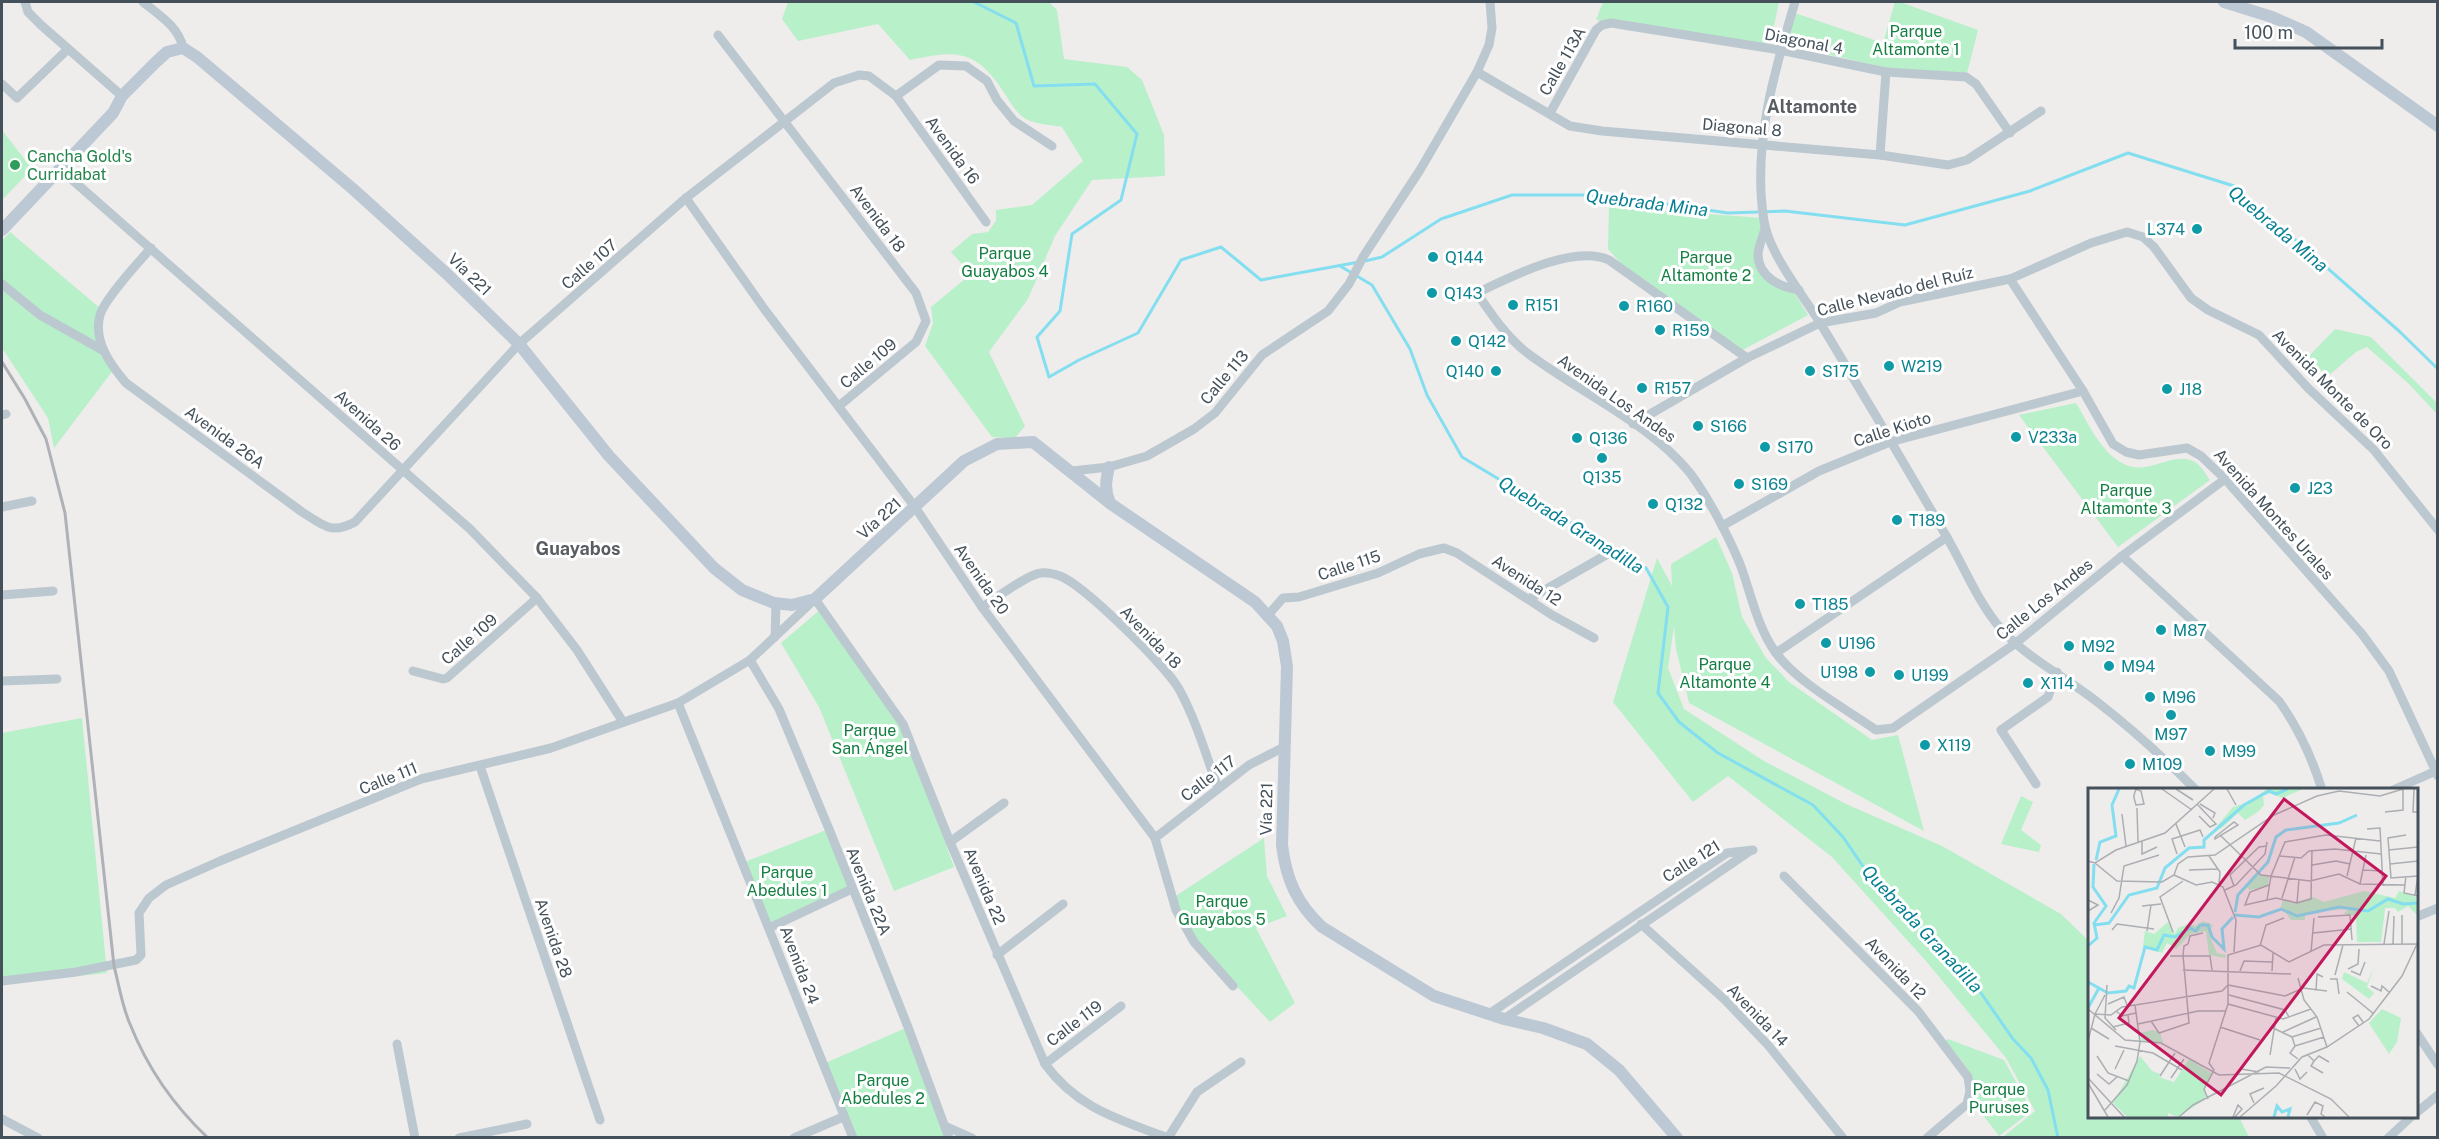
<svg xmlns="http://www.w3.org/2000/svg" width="2439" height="1139" viewBox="0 0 2439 1139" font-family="'Public Sans',sans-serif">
  <rect width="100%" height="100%" fill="#efecec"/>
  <g fill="#b8f0ca">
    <path d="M788 2H1049L1057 10 1064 59 1127 67 1142 80 1164 135 1165 176 1092 180 1055 236 1028 299 989 352 1025 426 1015 438 992 437 925 346 933 323 931 307 971 274 951 252 972 234 988 232 996 221V210L1032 205 1083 161 1062 127C1051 125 1035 124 1026 119 1017 114 1010 102 1005 94 977 50 958 49 910 60L878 24 798 41 782 19Z"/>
    <path d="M1603 2H1779L1770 45 1596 20Z"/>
    <path d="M1895 2H1900L1978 30 1966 77 1891 69 1784 44 1795 13 1883 43Z"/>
    <path d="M2 130 32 169 2 200Z"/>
    <path d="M1609 207 1763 218 1758 255 1763 270 1792 289 1808 315 1737 353 1633 277 1608 249Z"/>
    <path d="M10 232 101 309 100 335 114 369 54 448 48 418 2 348V241Z"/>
    <path d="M2335 329 2371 337 2437 403V414L2408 383 2367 347 2356 352 2327 377 2309 356Z"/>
    <path d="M2076 403C2089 424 2101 454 2126 465 2149 475 2174 450 2195 462 2201 465 2206 475 2210 480L2118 547 2019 415Z"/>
    <path d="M1716 537 1732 573 1742 617 1766 658 1789 682 1872 740 1898 735 1924 831 1689 703 1676 649 1674 626 1668 668 1684 709 1764 761 1846 804 1942 846 2061 914 2089 941 2090 1116 2239 1117 2249 1137H2003L2035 1111 2006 1058 1926 961 1832 857 1728 776 1693 802 1613 702 1657 558 1672 586 1671 564Z"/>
    <path d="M821 609 903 724 954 867 894 891 819 707 781 643Z"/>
    <path d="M82 718 107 973 2 984V733Z"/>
    <path d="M2021 796 2033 802 2021 830 2041 845 2039 852 2001 844Z"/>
    <path d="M829 829 852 889 769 928 742 863Z"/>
    <path d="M1264 838 1267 876 1287 916 1256 928 1295 1003 1270 1022 1193 939 1174 897Z"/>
    <path d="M908 1027 949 1137H854L823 1064Z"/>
    <path d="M1948 1039 2004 1060 2032 1111 1999 1136 1973 1102C1982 1077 1959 1059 1945 1041Z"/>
  </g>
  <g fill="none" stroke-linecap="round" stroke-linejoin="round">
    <g stroke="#83dfef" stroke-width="3">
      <path d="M974 2 1016 23 1034 86 1095 84 1137 134 1121 200 1072 234 1060 311 1037 337 1049 377 1079 360 1138 333 1181 260 1221 247 1261 280 1359 262"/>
      <path d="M1365 261 1382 257 1441 219 1512 195H1604L1728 213 1785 211 1905 225 2030 191 2128 153 2234 186 2399 331 2438 369"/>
      <path d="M1340 266 1372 285 1410 349 1427 395 1462 457 1646 568 1668 607 1658 693 1679 722 1718 753 1813 805 1843 837 1871 878 1967 973 2013 1039 2031 1058 2048 1090 2058 1138"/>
    </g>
    <g stroke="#bcc8d0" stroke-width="9">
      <path d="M25 2 28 12 41 25 122 96"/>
      <path d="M143 2C159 15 179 27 183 48"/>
      <path d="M1795 2C1774 72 1752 147 1764 221 1769 253 1802 294 1819 321 1862 392 1904 463 1945 534 1964 566 1977 601 2001 629 2027 658 2065 677 2096 701 2131 728 2164 758 2196 790"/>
      <path d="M718 35 916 293 926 321 916 342 839 406"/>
      <path d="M1477 72 1570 126 1602 131 1880 155 1948 165 1967 160 2041 111"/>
      <path d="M2 84 17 98 68 49"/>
      <path d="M896 96 939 65 966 66 987 81 997 100 1014 121 1052 146"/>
      <path d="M1550 113 1596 30 1602 25 1611 23 1780 50 1886 72 1966 77 1976 84 2010 133"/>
      <path d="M1880 155 1886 72"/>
      <path d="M61 170 470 529 537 598 577 650 623 722"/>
      <path d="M686 198 765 310 915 507 982 607 1155 838 1176 910 1194 942 1233 986"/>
      <path d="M1765 227C1764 236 1758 246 1758 255 1759 278 1781 287 1799 290"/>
      <path d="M151 248C139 262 105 298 100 315 93 341 110 364 126 383L302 512C323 525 331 535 355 522L519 344 686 198 834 83 859 75 869 76 896 96 986 222"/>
      <path d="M2010 279 2083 391 2113 444 2126 452 2139 455 2187 448 2201 456 2225 479 2362 634 2389 671 2438 776"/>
      <path d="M2 284 40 315 104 351"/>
      <path d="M1747 358 1609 260C1574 244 1510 277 1477 293 1491 314 1506 336 1526 352 1577 391 1650 423 1690 473 1708 497 1729 537 1740 564 1751 593 1757 627 1776 653 1797 682 1846 709 1876 730L1893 728 2016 643 2122 556 2225 479"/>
      <path d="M2 415 6 414"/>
      <path d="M1633 424 1747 358 1820 323 1876 313 1900 302 2010 279 2091 243 2127 232 2143 237 2154 247 2191 298 2208 310 2259 335 2308 388 2374 450 2438 530"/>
      <path d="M1072 471 1109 467 1147 456 1194 429 1215 413 1262 355 1328 311 1349 284 1363 257 1420 170 1477 72 1489 45 1492 28 1490 2"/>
      <path d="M2 507 32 501"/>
      <path d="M1722 526 1819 471 1890 442 2083 391"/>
      <path d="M2122 556 2279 701C2299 729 2312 757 2322 790"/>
      <path d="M2 595 53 591"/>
      <path d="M1529 599 1606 555"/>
      <path d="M982 607C995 599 1028 574 1041 573 1046 572 1055 574 1060 576 1084 585 1166 666 1179 689 1196 720 1206 755 1218 788"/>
      <path d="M1268 615 1283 598 1299 597 1378 573 1419 554 1444 548 1457 553 1552 615 1594 638"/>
      <path d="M775 637 776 604"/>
      <path d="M1776 653 1947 537"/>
      <path d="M750 660 779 709 829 829 908 1027 949 1138"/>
      <path d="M413 671 443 679 447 678 537 598"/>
      <path d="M2 681 57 679"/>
      <path d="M678 703 853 1138"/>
      <path d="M480 766 600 1120"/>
      <path d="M2036 784 2001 730 2048 697 2057 672"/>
      <path d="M2393 790 2438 770"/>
      <path d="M1155 838 1249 765 1284 747"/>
      <path d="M950 842 1004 803"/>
      <path d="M1784 876 1918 1011 1968 1077 1970 1091 1967 1104 1927 1138"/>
      <path d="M2416 917 2438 908"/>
      <path d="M1641 924 1725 1000 1768 1045 1843 1138"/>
      <path d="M769 928 852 889"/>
      <path d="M997 955 1063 904"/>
      <path d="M2 981 76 972 136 960 141 955 139 913 149 898 166 885 220 861 421 779 551 748 678 703 750 660 815 599 903 724 950 842 1045 1064C1077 1108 1118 1119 1168 1138"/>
      <path d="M1489 1014 1727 853 1753 850"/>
      <path d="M1504 1019 1750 851"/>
      <path d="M2416 1032 2438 1065"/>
      <path d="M397 1044 415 1138"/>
      <path d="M1045 1064 1121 1006"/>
      <path d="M2416 1113 2438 1095"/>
      <path d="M2310 1116 2323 1138"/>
      <path d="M2 1119 38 1138"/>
      <path d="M945 1126 972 1138"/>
      <path d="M459 1138 527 1124"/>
      <path d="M794 1138 843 1117"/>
      <path d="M1168 1138 1197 1092 1241 1062"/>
      <path d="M2388 1138 2412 1116"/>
    </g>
    <g stroke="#bcc9d4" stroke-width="12">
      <path d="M2224 2 2272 17 2306 32 2438 126"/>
      <path d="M2 230 113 113 122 96 156 62 167 52 183 48 197 57 353 189 447 274 519 344 609 456 714 568 742 590 774 603 792 605 815 599 964 461 997 444 1033 442 1111 504 1255 602 1277 626 1283 641 1287 666 1282 845C1286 879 1297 904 1322 927L1434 996 1504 1019 1543 1028 1587 1044 1619 1070 1677 1138"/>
      <path d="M1109 467C1106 480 1104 490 1110 503"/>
    </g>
    <path stroke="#aeb2b7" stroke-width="3" d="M2 362 25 399 46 439 65 513 114 966C119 985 122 1006 130 1024 147 1067 174 1106 208 1138"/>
  </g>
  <circle fill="#2e9e5b" stroke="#fff" stroke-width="2" cx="15" cy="165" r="6"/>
  <g fill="#0f9aa8" stroke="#fff" stroke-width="2">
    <circle cx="2197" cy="229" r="6"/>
    <circle cx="1433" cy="257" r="6"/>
    <circle cx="1432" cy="293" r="6"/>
    <circle cx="1513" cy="305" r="6"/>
    <circle cx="1624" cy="306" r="6"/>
    <circle cx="1660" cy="330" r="6"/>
    <circle cx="1456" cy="341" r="6"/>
    <circle cx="1889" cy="366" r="6"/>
    <circle cx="1496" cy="371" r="6"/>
    <circle cx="1810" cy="371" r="6"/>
    <circle cx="1642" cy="388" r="6"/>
    <circle cx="2167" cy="389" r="6"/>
    <circle cx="1698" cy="426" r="6"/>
    <circle cx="2016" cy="437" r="6"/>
    <circle cx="1577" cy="438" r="6"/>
    <circle cx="1765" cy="447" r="6"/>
    <circle cx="1602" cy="458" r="6"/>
    <circle cx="1739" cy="484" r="6"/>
    <circle cx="2295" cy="488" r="6"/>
    <circle cx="1653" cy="504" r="6"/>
    <circle cx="1897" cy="520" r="6"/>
    <circle cx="1800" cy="604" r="6"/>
    <circle cx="2161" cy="630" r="6"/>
    <circle cx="1826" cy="643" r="6"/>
    <circle cx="2069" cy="646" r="6"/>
    <circle cx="2109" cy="666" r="6"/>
    <circle cx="1870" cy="672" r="6"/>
    <circle cx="1899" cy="675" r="6"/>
    <circle cx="2028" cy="683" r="6"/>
    <circle cx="2150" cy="697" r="6"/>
    <circle cx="2171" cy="715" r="6"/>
    <circle cx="1925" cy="745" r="6"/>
    <circle cx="2210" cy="751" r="6"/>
    <circle cx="2130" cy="764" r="6"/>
  </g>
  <g text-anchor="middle" stroke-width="6" stroke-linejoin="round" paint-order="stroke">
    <g font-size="16" fill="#137e41" stroke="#fff">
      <text x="1916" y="37">Parque<tspan x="1916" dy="18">Altamonte 1</tspan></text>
      <text x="1005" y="259">Parque<tspan x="1005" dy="18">Guayabos 4</tspan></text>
      <text x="1706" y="263">Parque<tspan x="1706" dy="18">Altamonte 2</tspan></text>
      <text x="2126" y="496">Parque<tspan x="2126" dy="18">Altamonte 3</tspan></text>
      <text x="1725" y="670">Parque<tspan x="1725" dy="18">Altamonte 4</tspan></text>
      <text x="870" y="736">Parque<tspan x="870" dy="18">San Ángel</tspan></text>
      <text x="787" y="878">Parque<tspan x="787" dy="18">Abedules 1</tspan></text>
      <text x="1222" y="907">Parque<tspan x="1222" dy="18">Guayabos 5</tspan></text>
      <text x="883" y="1086">Parque<tspan x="883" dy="18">Abedules 2</tspan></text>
      <text x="1999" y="1095">Parque<tspan x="1999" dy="18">Puruses</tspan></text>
    </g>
    <g font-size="16" fill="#44515a" stroke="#fff">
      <text transform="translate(1804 41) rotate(11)" y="6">Diagonal 4</text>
      <text transform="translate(1562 61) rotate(-60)" y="6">Calle 113A</text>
      <text transform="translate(1742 127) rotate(5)" y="6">Diagonal 8</text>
      <text transform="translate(953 150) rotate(54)" y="6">Avenida 16</text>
      <text transform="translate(878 218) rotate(53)" y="6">Avenida 18</text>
      <text transform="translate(589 264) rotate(-41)" y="6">Calle 107</text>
      <text transform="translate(470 274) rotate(44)" y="6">Vía 221</text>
      <text transform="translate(1895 291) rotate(-14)" y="6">Calle Nevado del Ruíz</text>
      <text transform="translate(868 363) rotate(-40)" y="6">Calle 109</text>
      <text transform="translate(1224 377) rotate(-50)" y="6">Calle 113</text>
      <text transform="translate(2333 389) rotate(45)" y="6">Avenida Monte de Oro</text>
      <text transform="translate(1617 398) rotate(35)" y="6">Avenida Los Andes</text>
      <text transform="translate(368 420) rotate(42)" y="6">Avenida 26</text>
      <text transform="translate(1892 429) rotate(-18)" y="6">Calle Kioto</text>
      <text transform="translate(225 437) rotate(36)" y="6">Avenida 26A</text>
      <text transform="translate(2274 514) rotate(48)" y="6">Avenida Montes Urales</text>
      <text transform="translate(879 518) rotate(-42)" y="6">Vía 221</text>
      <text transform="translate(1349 565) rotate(-18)" y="6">Calle 115</text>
      <text transform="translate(982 579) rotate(55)" y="6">Avenida 20</text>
      <text transform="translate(1527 580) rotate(33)" y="6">Avenida 12</text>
      <text transform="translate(2044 599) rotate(-39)" y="6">Calle Los Andes</text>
      <text transform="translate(1151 637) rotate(46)" y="6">Avenida 18</text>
      <text transform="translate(469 639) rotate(-41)" y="6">Calle 109</text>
      <text transform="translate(388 778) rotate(-22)" y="6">Calle 111</text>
      <text transform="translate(1208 778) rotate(-37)" y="6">Calle 117</text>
      <text transform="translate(1266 809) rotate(-89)" y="6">Vía 221</text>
      <text transform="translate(1691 861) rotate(-32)" y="6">Calle 121</text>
      <text transform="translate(985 886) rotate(67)" y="6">Avenida 22</text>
      <text transform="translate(869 891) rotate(68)" y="6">Avenida 22A</text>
      <text transform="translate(554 938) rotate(71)" y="6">Avenida 28</text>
      <text transform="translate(800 965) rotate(69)" y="6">Avenida 24</text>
      <text transform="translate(1896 968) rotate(46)" y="6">Avenida 12</text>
      <text transform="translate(1758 1015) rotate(46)" y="6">Avenida 14</text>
      <text transform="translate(1074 1023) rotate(-37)" y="6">Calle 119</text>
    </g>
    <g font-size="16" fill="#27864d" stroke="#fff" text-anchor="start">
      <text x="27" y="162">Cancha Gold's<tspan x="27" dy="18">Curridabat</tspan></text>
    </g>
    <g font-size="16" fill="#0d838f" stroke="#fff" text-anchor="start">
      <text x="2185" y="235" text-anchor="end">L374</text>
      <text x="1445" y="263">Q144</text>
      <text x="1444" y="299">Q143</text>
      <text x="1525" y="311">R151</text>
      <text x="1636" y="312">R160</text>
      <text x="1672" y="336">R159</text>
      <text x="1468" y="347">Q142</text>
      <text x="1901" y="372">W219</text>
      <text x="1484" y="377" text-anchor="end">Q140</text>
      <text x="1822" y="377">S175</text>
      <text x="1654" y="394">R157</text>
      <text x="2179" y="395">J18</text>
      <text x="1710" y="432">S166</text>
      <text x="2028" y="443">V233a</text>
      <text x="1589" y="444">Q136</text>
      <text x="1777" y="453">S170</text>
      <text x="1602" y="483" text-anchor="middle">Q135</text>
      <text x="1751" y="490">S169</text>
      <text x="2307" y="494">J23</text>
      <text x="1665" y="510">Q132</text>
      <text x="1909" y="526">T189</text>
      <text x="1812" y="610">T185</text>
      <text x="2173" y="636">M87</text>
      <text x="1838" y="649">U196</text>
      <text x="2081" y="652">M92</text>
      <text x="2121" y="672">M94</text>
      <text x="1858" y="678" text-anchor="end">U198</text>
      <text x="1911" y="681">U199</text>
      <text x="2040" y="689">X114</text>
      <text x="2162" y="703">M96</text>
      <text x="2171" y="740" text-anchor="middle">M97</text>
      <text x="1937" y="751">X119</text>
      <text x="2222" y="757">M99</text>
      <text x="2142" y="770">M109</text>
    </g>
    <g font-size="18" font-weight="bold" fill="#595d62" stroke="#fff">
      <text x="1812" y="113">Altamonte</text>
      <text x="578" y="555">Guayabos</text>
    </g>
    <g font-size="18" font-style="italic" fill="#088094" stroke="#fff">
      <text transform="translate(1647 203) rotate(7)" y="6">Quebrada Mina</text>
      <text transform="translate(2278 229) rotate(40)" y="6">Quebrada Mina</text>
      <text transform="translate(1571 525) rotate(32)" y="6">Quebrada Granadilla</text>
      <text transform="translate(1922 929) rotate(47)" y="6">Quebrada Granadilla</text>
    </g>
  </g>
  <g transform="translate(2088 788)">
    <rect width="330" height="330" fill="#efecec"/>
    <path d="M179 1H215L194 10 182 5 175 8 176 17 171 23 157 32 150 25 134 40 124 44 145 19 161 14ZM170 86 181 89 180 98 162 102 158 99ZM276 103 307 110 311 103 328 109 330 128 320 118 310 124 307 120H297L293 154H269L268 128 256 126 260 121 231 123 217 127V132H203L193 119 195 112 204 115 225 109 236 114ZM115 133 125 137 121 144 123 151 129 165 138 167 137 170 121 167 118 143 102 146 88 161 79 155 74 165 55 159 57 143 66 146 80 134 87 146 90 140 100 136 108 138ZM286 179 279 199 286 205 281 211 254 191 256 184 279 195ZM294 221 313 230 309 254 301 266 281 235ZM65 242 72 244 75 255 54 253 52 245ZM52 268 64 283 72 286 71 289 86 294 101 271 125 286 116 301 119 310 90 329 80 325V329H39L25 315Z" fill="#b8f0ca"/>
    <path fill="none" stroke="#83dfef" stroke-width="3" d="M8 72 12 54 28 48 24 17 31 1M147 124 150 107 180 74 188 49 198 42 251 35 269 27M146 127 171 129 193 121 209 128 251 119 280 123 300 111 315 116 330 115M6 137 21 135 41 107 69 100 77 80 101 60 116 59V52L156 17 181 3 188 6 200 1M0 158 9 150 6 135 18 118 5 99 6 76M0 194 20 205 38 203 41 198 46 200 57 159 69 162 76 147 87 149 102 140 108 143 112 137H120L124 149 136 161 134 141 145 129M0 220 11 200M186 329 189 318 194 324 202 321 200 329"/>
    <path fill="none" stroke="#abaeb2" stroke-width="1.5" d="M47 1 53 3 56 16 48 17 46 10V7L48 1M74 1 104 22M88 1 105 12M139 1 148 17M326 1 325 24H330M109 16 128 36 122 39 111 28M112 16 127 25 125 30M49 20 50 54M297 24 315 22V1M34 26 38 58M146 34 150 37 127 51V49ZM88 36 97 59M279 41 292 40 295 98M132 47 173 87 222 93 251 86 272 96 317 97M318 47 300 50 303 90 330 88M54 53V66L69 59M301 62 330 59M89 66 84 51 112 42 115 49M121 68 132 84 131 96M192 68 213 70 221 63 247 61 293 66M0 73 7 75 28 62 77 45 126 1M7 75 29 93 74 94 86 87 90 76 100 69 127 67 186 27 229 8 251 3 292 8 315 1M302 76 330 73M224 77 248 73 262 76M101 82 130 81M275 82 294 83M86 87 108 97 124 94 135 99 148 132 146 164M259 88 268 50M318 88 316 105 330 108M272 96 278 67M181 97 162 104 157 117 188 110 209 115 223 111 224 62M146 98 142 87 171 59 179 58M137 102 148 97 177 66 179 54M327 107 330 88M194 110 207 69M0 112 10 117 0 123M179 112 183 88 197 54 238 47 292 53M209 115 211 91M54 118 73 116M23 125 31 110 36 78 71 67M230 129 262 127 264 152M24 142 29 136 66 141M59 143 63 117M85 144 72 109 95 93M225 145 264 141M100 156 102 148 115 145M296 156 301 123M305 156 306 128M314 156V127M172 158 178 137 196 130M223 164 226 130M82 168H122L124 182M260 181 270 176 271 161M95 182 203 186M152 183 156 173 184 174M184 183 185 165M263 183 272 187 277 174M247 187 255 157M210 190 216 212 229 229 239 259M242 191H249L251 206M19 197 17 230 28 242M283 198 293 203 294 198 302 205M228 203 229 186 235 189M259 204 286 226M141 207 197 222 201 229M20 216 36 209 39 217M140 216 195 231 223 221M0 221 37 252 73 255 131 287 191 285 243 311 261 329M28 223 34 228 48 225M7 226 17 207M63 233 71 245 101 235 95 167 96 158 100 156M50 236 110 223H138M271 238 265 230 270 227 275 234M25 239 41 235 40 227M132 239 172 252M3 240 21 251M185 240 204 249M195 244 228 229M204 249 233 240M204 249 207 258 202 265 210 271M0 253 7 226 23 227 34 219 47 217M27 258 65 265 94 282M207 258 236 249M182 267 188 230M220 267 226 273 223 278 235 285M9 268 20 285 41 293M226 273 231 268 241 274M27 281 36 262M153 281 171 284M207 281 212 291 219 284M9 286 21 296 29 289M72 288 87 265M0 290 36 329M83 290 96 271M0 295 20 329M120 311 116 301 126 282 121 275 140 216V197L197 208 215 200 239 203M166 315 162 306 176 300M17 322 39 297 49 273 52 254 47 217 134 203 140 197V167L173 157 201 174 236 157 330 156M219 327 227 314 235 318 233 326 237 329M91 329 105 317 178 279 202 280M145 329 150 317 154 321 147 329M152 329 188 298 214 269 239 259 281 231 314 188 329 156"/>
    <path fill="#c2185b" fill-opacity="0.15" stroke="#c2185b" stroke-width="3" d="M196 11 298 88 133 307 31 230Z"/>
    <rect width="330" height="330" fill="none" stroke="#44515a" stroke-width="3"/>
  </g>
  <rect width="2439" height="1139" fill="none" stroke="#44515a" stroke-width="6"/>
  <path d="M2235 39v9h147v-9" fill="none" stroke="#44515a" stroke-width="3"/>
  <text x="2244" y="39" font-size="18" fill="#44515a" stroke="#ffffff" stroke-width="4.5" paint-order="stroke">100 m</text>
</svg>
